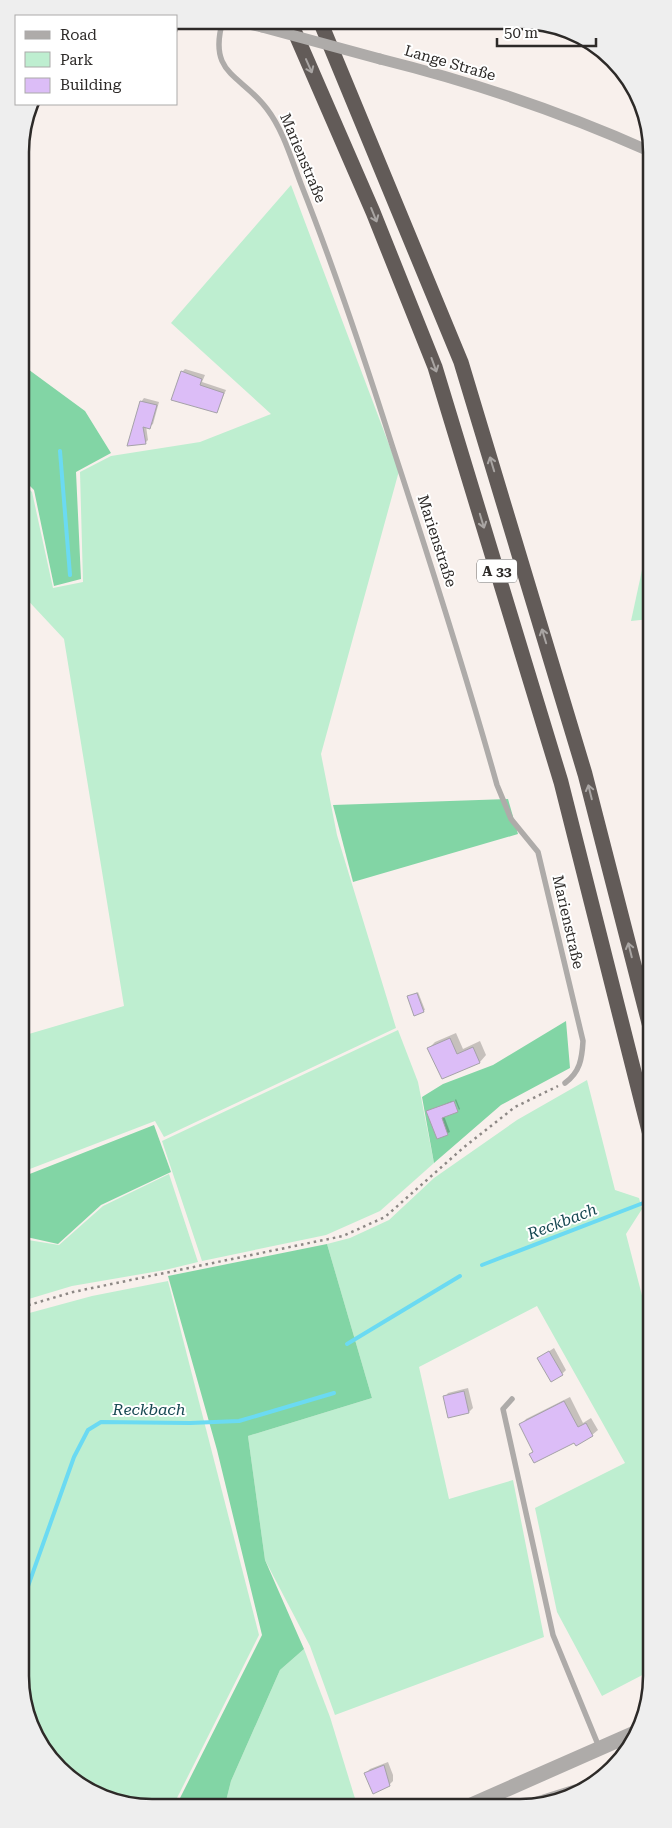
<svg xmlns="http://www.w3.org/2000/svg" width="672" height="1828" viewBox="0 0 672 1828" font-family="'Roboto Serif',serif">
  <rect width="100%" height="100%" fill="#f8f0ec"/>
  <g fill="#beeed0">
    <path d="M291 185 399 471 321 754 337 835 396 1028 164 1137 155 1121 22 1172V1036L124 1006 64 639 21 593V481L32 492 53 588 83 582 80 472 111 456 200 442 271 414 171 323Z"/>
    <path d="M650 533V619L631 621Z"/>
    <path d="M398 1030 418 1082 434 1163 380 1211 326 1235 202 1261 162 1141Z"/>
    <path d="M587 1080 615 1190 639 1198 642 1209 626 1234 651 1330 652 1670 602 1696 557 1612 535 1508 625 1463 537 1306 419 1367 449 1499 513 1480 544 1637 335 1715 310 1646 265 1560 248 1436 372 1398 327 1244 350 1238 389 1220 434 1178 517 1120Z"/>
    <path d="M169 1174 198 1262 165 1270 72 1286 22 1301V1239L59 1245 103 1206Z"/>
    <path d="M168 1281 259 1635 173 1806H126L59 1770 23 1702 22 1315 92 1296Z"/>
    <path d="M304 1649 330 1717 357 1805H225L231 1781 280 1670Z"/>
  </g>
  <g fill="#82d5a5">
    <path d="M21 364 85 411 111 453 76 472 81 579 54 586 34 490 21 477Z"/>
    <path d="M508 799 518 834 353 882 333 805Z"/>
    <path d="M566 1021 570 1068 501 1105 434 1163 422 1097 443 1084 493 1065Z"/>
    <path d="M154 1125 171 1172 101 1205 58 1244 22 1236V1177Z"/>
    <path d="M327 1244 372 1398 248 1436 265 1560 304 1649 280 1670 231 1781 225 1805 176 1806 262 1635 217 1450 168 1276Z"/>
  </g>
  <g fill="#0003">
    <path d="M185 369 205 375 202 382 226 390 217 411 182 372Z"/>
    <path d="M144 398 159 402 153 424 149 427 146 426 148 440 145 443 129 445 141 402Z"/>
    <path d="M418 992 425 1010 423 1011 409 996Z"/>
    <path d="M456 1033 463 1049 480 1041 486 1055 480 1062 443 1077 429 1048 435 1042Z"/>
    <path d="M456 1099 460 1109 459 1110 455 1100Z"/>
    <path d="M452 1101 456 1112 444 1116 450 1132 437 1138 428 1111Z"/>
    <path d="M554 1348 566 1370 562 1374 539 1358Z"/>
    <path d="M468 1388 473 1408 469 1412 449 1417 445 1397 448 1393Z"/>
    <path d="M570 1397 583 1423 591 1418 598 1430 592 1435 531 1454 534 1451 521 1425 526 1419Z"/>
    <path d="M388 1762 393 1775V1781L389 1785 366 1773 370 1769Z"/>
  </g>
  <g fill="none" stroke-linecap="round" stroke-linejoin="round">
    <g stroke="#6bdaf2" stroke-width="4">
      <path d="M60 451 70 575"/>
      <path d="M482 1265 651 1200"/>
      <path d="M347 1344 460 1276"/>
      <path d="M22 1603 74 1457 88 1430 101 1422 190 1423 239 1421 334 1393"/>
    </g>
  </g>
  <g fill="#dcbdf7" stroke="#a5a2a8">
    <path d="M181 371 202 379 200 385 224 393 217 413 171 400Z"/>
    <path d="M140 401 157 405 150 429 143 427 146 444 127 446Z"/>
    <path d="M417 993 424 1012 414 1016 407 996Z"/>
    <path d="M450 1038 457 1054 473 1047 480 1063 442 1079 427 1048Z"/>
    <path d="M454 1101 458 1112 442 1118 448 1135 437 1139 426 1111Z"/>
    <path d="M549 1351 563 1375 551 1382 537 1358Z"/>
    <path d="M464 1391 469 1413 448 1418 443 1396Z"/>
    <path d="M564 1401 578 1427 586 1423 593 1436 576 1446 574 1443 534 1463 529 1454 533 1452 519 1424Z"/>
    <path d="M384 1765 390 1786 373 1794 364 1773Z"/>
  </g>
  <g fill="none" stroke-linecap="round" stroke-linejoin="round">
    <g stroke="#8d8885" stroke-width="2.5" stroke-dasharray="2.5 4" stroke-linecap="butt">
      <path d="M199 20 215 25"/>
      <path d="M176 32 179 22"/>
      <path d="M22 1307 73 1292 343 1236 385 1217 463 1148 515 1107 558 1086"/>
      <path d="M441 1805 458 1798"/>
    </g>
    <g stroke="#aeaba9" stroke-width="5.5">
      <path d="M223 20C207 75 241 74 267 109 283 130 291 158 301 184 335 270 364 357 392 445 429 558 465 671 497 785L511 819 538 852 583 1041C582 1059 580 1072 565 1083"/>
      <path d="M512 1399 503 1409 553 1635 599 1747"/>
    </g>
    <g stroke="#aeaba9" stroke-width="11">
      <path d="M236 21 262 27"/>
      <path d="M380 59C473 82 562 112 649 151"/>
      <path d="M528 1805 594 1784"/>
    </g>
    <path stroke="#aeaba9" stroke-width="15" d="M471 1805 639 1731"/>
    <g stroke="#625b58" stroke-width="15">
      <path d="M290 21 373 212 435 367 561 782 651 1139"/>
      <path d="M320 21 461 362 585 774 651 1031"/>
    </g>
    <path stroke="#aeaba9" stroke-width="11" d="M262 27 380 59"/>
  </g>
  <defs><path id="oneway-shaft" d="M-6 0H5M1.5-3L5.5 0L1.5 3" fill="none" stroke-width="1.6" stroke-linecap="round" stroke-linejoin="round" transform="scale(1.25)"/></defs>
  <g stroke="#a9a5a3">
    <use href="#oneway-shaft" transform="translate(309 66) rotate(66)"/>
    <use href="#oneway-shaft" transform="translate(374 215) rotate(68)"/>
    <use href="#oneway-shaft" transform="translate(434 365) rotate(70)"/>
    <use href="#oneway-shaft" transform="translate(492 464) rotate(-107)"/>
    <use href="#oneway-shaft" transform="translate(482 521) rotate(73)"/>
    <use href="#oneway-shaft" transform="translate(544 636) rotate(-107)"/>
    <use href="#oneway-shaft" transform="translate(590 792) rotate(-104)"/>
    <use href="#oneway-shaft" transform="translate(630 950) rotate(-104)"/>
  </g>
  <g text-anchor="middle" stroke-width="4" stroke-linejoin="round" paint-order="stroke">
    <rect fill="#fff" stroke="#6c6a68" stroke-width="1" x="477" y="559.5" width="40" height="23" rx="4"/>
    <g font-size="14" font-weight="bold" fill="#2d2a28">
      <text x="497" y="576">A 33</text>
    </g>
    <g font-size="15" fill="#2d2a28" stroke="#fff">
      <text transform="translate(450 63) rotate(16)" y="5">Lange Straße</text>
      <text transform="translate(303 158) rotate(67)" y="5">Marienstraße</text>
      <text transform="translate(437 541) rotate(72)" y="5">Marienstraße</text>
      <text transform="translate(568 922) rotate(77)" y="5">Marienstraße</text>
    </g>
    <g font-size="16" font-style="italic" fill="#184953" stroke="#fff">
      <text transform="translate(562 1221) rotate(-21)" y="6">Reckbach</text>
      <text x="149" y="1415">Reckbach</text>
    </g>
  </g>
  <path d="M0 0H672V1828H0ZM152 29H520A123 123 0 0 1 643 152V1676A123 123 0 0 1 520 1799H152A123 123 0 0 1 29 1676V152A123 123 0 0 1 152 29Z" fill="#eee" fill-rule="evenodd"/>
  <path fill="none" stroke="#2d2a28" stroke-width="2.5" d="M152 29H520A123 123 0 0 1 643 152V1676A123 123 0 0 1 520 1799H152A123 123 0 0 1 29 1676V152A123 123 0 0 1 152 29Z"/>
  <rect x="15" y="15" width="162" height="90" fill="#ffffff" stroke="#abaaa9"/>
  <rect x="25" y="31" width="25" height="8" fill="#aeaba9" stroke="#abaaa9"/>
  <text x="60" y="40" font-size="15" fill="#2d2a28">Road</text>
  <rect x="25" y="52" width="25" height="15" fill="#beeed0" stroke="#abaaa9"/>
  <text x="60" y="65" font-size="15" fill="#2d2a28">Park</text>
  <rect x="25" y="78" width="25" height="15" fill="#dcbdf7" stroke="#abaaa9"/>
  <text x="60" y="90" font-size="15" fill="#2d2a28">Building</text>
  <path d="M497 38v8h99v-8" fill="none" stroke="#2d2a28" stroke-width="2.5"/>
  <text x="504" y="38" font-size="15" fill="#2d2a28" stroke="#ffffff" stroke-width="4" paint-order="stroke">50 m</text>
</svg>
